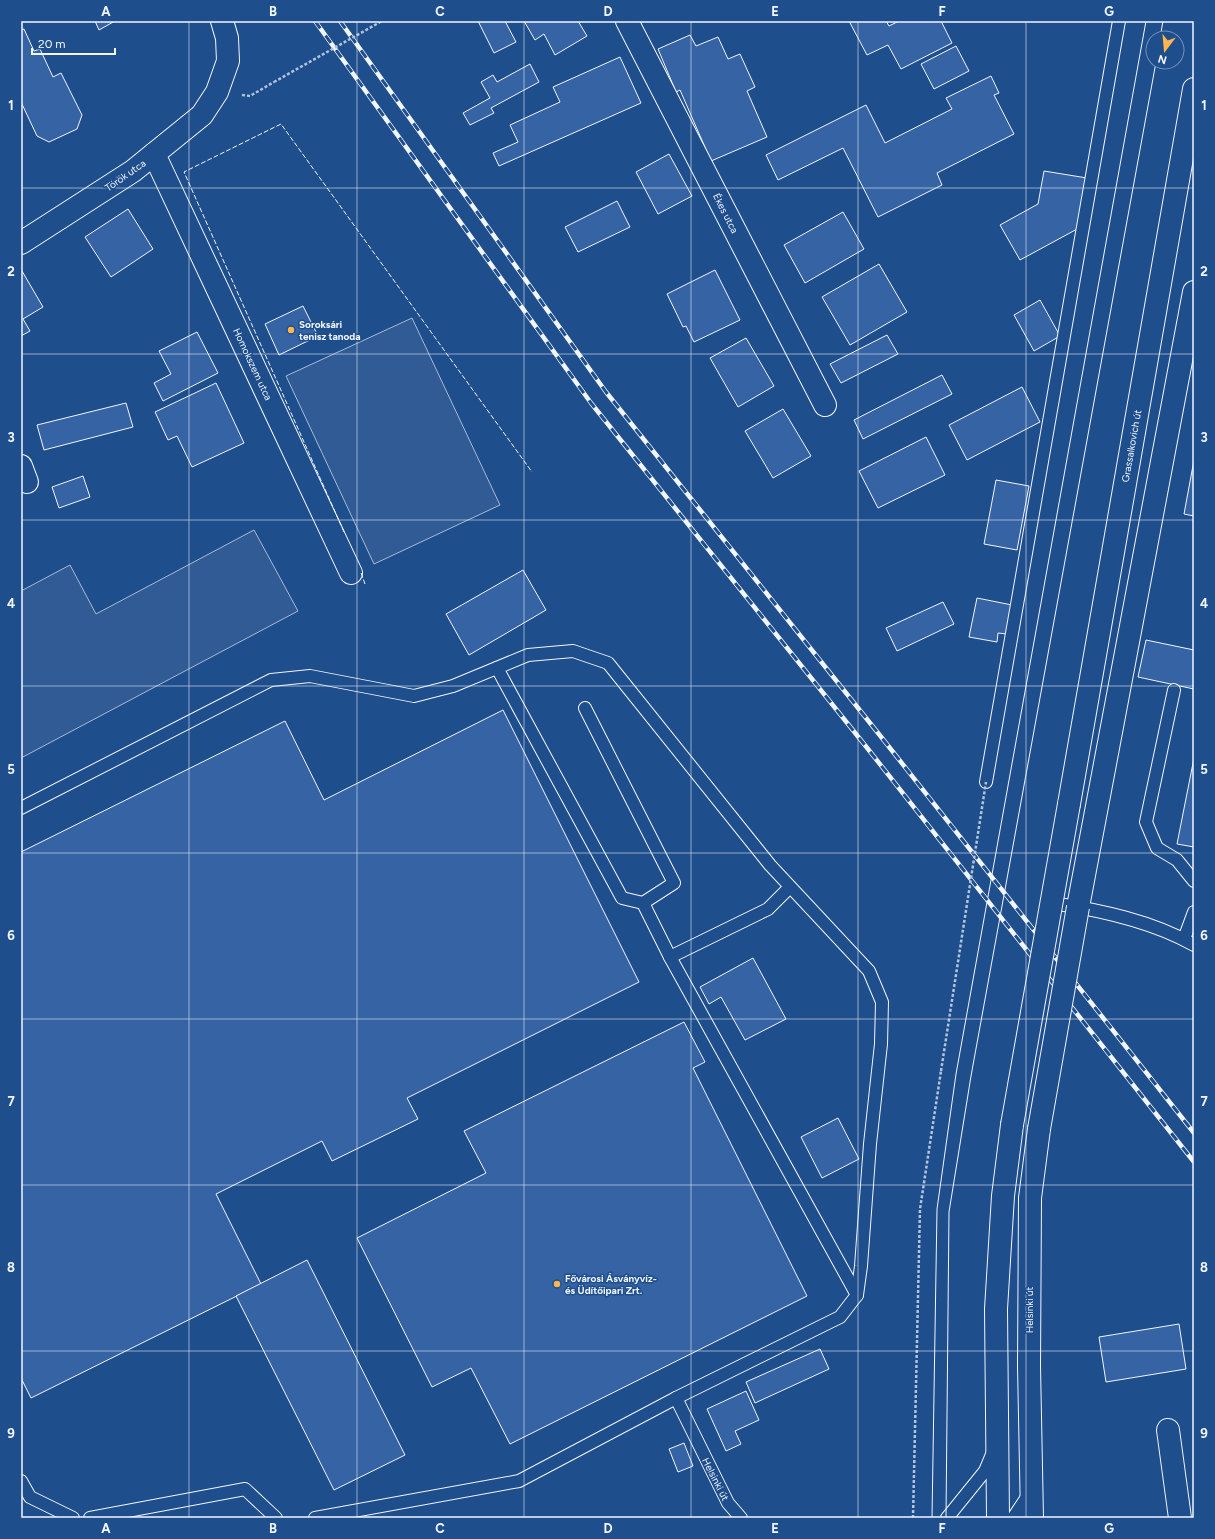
<svg xmlns="http://www.w3.org/2000/svg" width="1215" height="1539" viewBox="0 0 1215 1539" font-family="Figtree,sans-serif">
  <rect width="100%" height="100%" fill="#1f4e8c"/>
  <g fill="#305b95" stroke="#a8bbd7">
    <path d="M412 318 500 505 374 564 286 376Z"/>
    <path d="M254 530 298 611 21 758V591L70 565 96 614Z"/>
  </g>
  <g fill="#3563a3" stroke="#f2f6ff">
    <path d="M95 21H115L99 30Z"/>
    <path d="M478 21H505L516 42 494 53Z"/>
    <path d="M524 21H578L587 36 555 55 544 34 535 40Z"/>
    <path d="M849 21H886L889 26 899 21H941L952 43 901 69 888 45 867 55Z"/>
    <path d="M24 29 34 51 40 49 53 77 61 73 82 115 77 129 49 142 37 136 21 102V30Z"/>
    <path d="M690 35 696 46 718 37 728 59 740 54 755 87 747 91 767 137 711 161 680 90 676 92 658 49Z"/>
    <path d="M956 46 969 71 934 89 921 64Z"/>
    <path d="M620 57 641 103 499 166 493 153 518 142 510 125 560 102 553 87Z"/>
    <path d="M530 64 539 82 491 108 494 113 470 125 463 113 490 98 481 82 493 75 497 82Z"/>
    <path d="M991 76 999 93 994 95 1014 134 937 173 942 185 878 217 843 148 778 180 766 155 866 105 885 143 952 109 946 98Z"/>
    <path d="M669 154 692 196 658 214 636 172Z"/>
    <path d="M1044 171 1087 178 1079 228 1020 260 1000 225 1038 204Z"/>
    <path d="M617 201 630 227 578 252 565 227Z"/>
    <path d="M128 209 153 249 111 277 85 237Z"/>
    <path d="M843 212 864 249 805 283 784 245Z"/>
    <path d="M879 264 907 312 850 345 822 297Z"/>
    <path d="M715 270 740 320 694 342 686 326 683 327 667 294Z"/>
    <path d="M21 271H22L43 307 23 319 30 331 21 336Z"/>
    <path d="M1040 300 1060 336 1034 351 1014 315Z"/>
    <path d="M303 306 318 336 279 355 265 324Z"/>
    <path d="M197 332 218 373 163 401 154 383 171 374 159 351Z"/>
    <path d="M887 335 898 354 841 383 830 364Z"/>
    <path d="M746 338 774 386 738 407 710 358Z"/>
    <path d="M942 375 952 394 863 439 854 420Z"/>
    <path d="M216 383 244 443 192 467 177 436 168 440 155 412Z"/>
    <path d="M1022 387 1040 422 967 460 949 425Z"/>
    <path d="M126 403 133 427 44 450 37 425Z"/>
    <path d="M783 409 811 456 773 478 745 431Z"/>
    <path d="M926 437 945 475 878 508 859 471Z"/>
    <path d="M1194 460V516L1184 514Z"/>
    <path d="M83 476 90 497 59 508 52 487Z"/>
    <path d="M996 480 1029 486 1017 550 984 544Z"/>
    <path d="M523 570 546 610 469 655 446 614Z"/>
    <path d="M977 598 1012 605 1007 634 998 633 997 642 969 637Z"/>
    <path d="M943 602 954 624 897 651 886 628Z"/>
    <path d="M1146 640 1194 650V689L1138 677Z"/>
    <path d="M503 710 639 982 407 1098 418 1119 332 1161 322 1141 216 1194 261 1284 31 1398 21 1378V852L285 721 324 800Z"/>
    <path d="M1194 758V847L1177 844Z"/>
    <path d="M753 958 786 1019 745 1040 721 997 709 1004 700 987Z"/>
    <path d="M684 1022 705 1062 693 1068 807 1296 510 1444 471 1368 432 1387 357 1238 486 1173 464 1131Z"/>
    <path d="M838 1118 859 1159 822 1178 801 1137Z"/>
    <path d="M307 1260 405 1455 334 1490 236 1296Z"/>
    <path d="M1179 1324 1186 1369 1106 1382 1099 1337Z"/>
    <path d="M820 1349 829 1369 755 1403 746 1382Z"/>
    <path d="M746 1391 759 1420 735 1431 741 1444 726 1451 707 1409Z"/>
    <path d="M684 1443 693 1466 678 1472 669 1449Z"/>
  </g>
  <g fill="none" stroke-linecap="round" stroke-linejoin="round">
    <g stroke="#f2f6ff" stroke-width="14">
      <g id="service">
        <path d="M497 668 622 898 643 903 670 957 857 1295"/>
        <path d="M1174 690 1146 822 1157 848 1177 860 1194 881"/>
        <path d="M585 708 674 883 643 903"/>
        <path d="M986 782 1119 21"/>
        <path d="M21 808 271 680 310 676 414 696 453 686 528 655 573 651 608 663 770 865 869 971 882 1002 881 1044 870 1144 861 1266 857 1295 840 1317 676 1398 519 1481 315 1518"/>
        <path d="M1052 903C1100 910 1152 921 1194 945"/>
        <path d="M1184 939 1194 912"/>
        <path d="M670 957 768 909 790 887"/>
        <path d="M676 1398 728 1503 741 1518"/>
        <path d="M21 1481 30 1497 73 1518"/>
        <path d="M90 1518 245 1489 276 1518"/>
        <path d="M947 1518 985 1471 993 1452"/>
        <path d="M1013 1518 1029 1494"/>
      </g>
    </g>
    <g stroke="#f2f6ff" stroke-width="24">
      <g id="minor">
        <path d="M627 21 825 405"/>
        <path d="M154 154 351 573"/>
        <path d="M21 243 133 171 202 115 217 92 228 61 227 38 222 21"/>
        <path d="M21 466 27 482"/>
        <path d="M1168 1430 1180 1518"/>
      </g>
    </g>
    <g stroke="#f2f6ff" stroke-width="24">
      <g id="primary">
        <path d="M1069 804 1194 89"/>
        <path d="M1078 907 1194 292"/>
        <path d="M998 1518 996 1309 1003 1196 1012 1125"/>
        <path d="M1032 1518 1029 1366 1030 1198 1039 1129"/>
      </g>
    </g>
    <g stroke="#b3c4dc" stroke-width="2.5" stroke-dasharray="3 2" stroke-linecap="butt">
      <path d="M242 95 250 96 274 82"/>
      <path d="M913 1518 920 1209 941 1071"/>
    </g>
    <use href="#service" stroke="#1f4e8c" stroke-width="12"/>
    <use href="#minor" stroke="#1f4e8c" stroke-width="22"/>
    <use href="#primary" stroke="#1f4e8c" stroke-width="22"/>
    <g stroke="#f2f6ff" stroke-width="1">
      <path d="M1160 38 1163 21"/>
      <path d="M932 1518 937 1209 956 1074 1146 21"/>
      <path d="M946 1518 949 1212 971 1076 1156 62"/>
    </g>
    <g stroke="#f2f6ff" stroke-width="4.5">
      <g id="rail">
        <path d="M315 21 591 403 868 749 1194 1162"/>
        <path d="M340 21 606 392 882 738 1194 1133"/>
      </g>
    </g>
    <use href="#rail" stroke="#1f4e8c" stroke-width="3" stroke-dasharray="9" stroke-linecap="butt"/>
    <g stroke="#f2f6ff" stroke-width="24" stroke-linecap="butt">
      <g id="primary-bridge">
        <path d="M1012 1125 1069 804"/>
        <path d="M1039 1129 1078 907"/>
      </g>
    </g>
    <g stroke="#b3c4dc" stroke-width="2.5" stroke-dasharray="3 2" stroke-linecap="butt">
      <path d="M274 82 382 21"/>
      <path d="M941 1071 986 782"/>
    </g>
    <use href="#primary-bridge" stroke="#1f4e8c" stroke-width="22"/>
    <g stroke="#f2f6ff" stroke-width="1" stroke-dasharray="5 2" stroke-linecap="butt">
      <path d="M344 532 184 172 281 124 532 472"/>
      <path d="M361 573 365 584"/>
    </g>
  </g>
  <path fill="none" stroke="#f2f6ff" stroke-width="1" stroke-opacity="0.55" d="M189 21V1518M357 21V1518M524 21V1518M691 21V1518M858 21V1518M1026 21V1518M21 188H1194M21 354H1194M21 520H1194M21 686H1194M21 853H1194M21 1019H1194M21 1185H1194M21 1351H1194"/>
  <g fill="#ffb74d" stroke="#1f4e8c" stroke-width="1.5">
    <circle cx="291" cy="330" r="4"/>
    <circle cx="557" cy="1284" r="4"/>
  </g>
  <g text-anchor="middle" stroke-width="3" stroke-linejoin="round" paint-order="stroke">
    <g font-size="10" fill="#f2f6ff" stroke="#1f4e8c">
      <text transform="translate(125 175) rotate(-35)" y="4">Török utca</text>
      <text transform="translate(726 213) rotate(63)" y="4">Ékes utca</text>
      <text transform="translate(253 364) rotate(65)" y="4">Homokszem utca</text>
      <text transform="translate(1131 446) rotate(-80)" y="4">Grassalkovich út</text>
      <text transform="translate(1029 1310) rotate(-90)" y="4">Helsinki út</text>
      <text transform="translate(716 1479) rotate(63)" y="4">Helsinki út</text>
    </g>
    <g font-size="10" font-weight="bold" fill="#f2f6ff" stroke="#1f4e8c" text-anchor="start">
      <text x="299" y="328">Soroksári<tspan x="299" dy="12">tenisz tanoda</tspan></text>
      <text x="565" y="1282">Fővárosi Ásványvíz-<tspan x="565" dy="12">és Üdítőipari Zrt.</tspan></text>
    </g>
  </g>
  <rect width="1215" height="1539" fill="none" stroke="#1f4e8c" stroke-width="44"/>
  <g transform="translate(1165 50) rotate(196)"><circle r="19" fill="#1f4e8c" stroke="#7391ba"/>
  <path d="M0-3L7 15L0 10L-7 15Z" fill="#ffb74d"/>
  <text y="-6" font-size="11" font-weight="bold" text-anchor="middle" fill="#f2f6ff">N</text>
  </g>
  <path d="M32 48v6h83v-6" fill="none" stroke="#f2f6ff" stroke-width="2"/>
  <text x="38" y="48" font-size="12" fill="#f2f6ff" stroke="#1f4e8c" stroke-width="3" paint-order="stroke">20 m</text>
  <rect x="22" y="22" width="1171" height="1495" fill="none" stroke="#f2f6ff" stroke-width="1.5"/>
  <g font-size="13" text-anchor="middle" font-weight="bold" fill="#f2f6ff">
    <text x="106" y="16">A</text>
    <text x="273" y="16">B</text>
    <text x="440" y="16">C</text>
    <text x="608" y="16">D</text>
    <text x="775" y="16">E</text>
    <text x="942" y="16">F</text>
    <text x="1109" y="16">G</text>
    <text x="11" y="110">1</text>
    <text x="1204" y="110">1</text>
    <text x="11" y="276">2</text>
    <text x="1204" y="276">2</text>
    <text x="11" y="442">3</text>
    <text x="1204" y="442">3</text>
    <text x="11" y="608">4</text>
    <text x="1204" y="608">4</text>
    <text x="11" y="774">5</text>
    <text x="1204" y="774">5</text>
    <text x="11" y="940">6</text>
    <text x="1204" y="940">6</text>
    <text x="11" y="1106">7</text>
    <text x="1204" y="1106">7</text>
    <text x="11" y="1272">8</text>
    <text x="1204" y="1272">8</text>
    <text x="11" y="1438">9</text>
    <text x="1204" y="1438">9</text>
    <text x="106" y="1533">A</text>
    <text x="273" y="1533">B</text>
    <text x="440" y="1533">C</text>
    <text x="608" y="1533">D</text>
    <text x="775" y="1533">E</text>
    <text x="942" y="1533">F</text>
    <text x="1109" y="1533">G</text>
  </g>
</svg>
